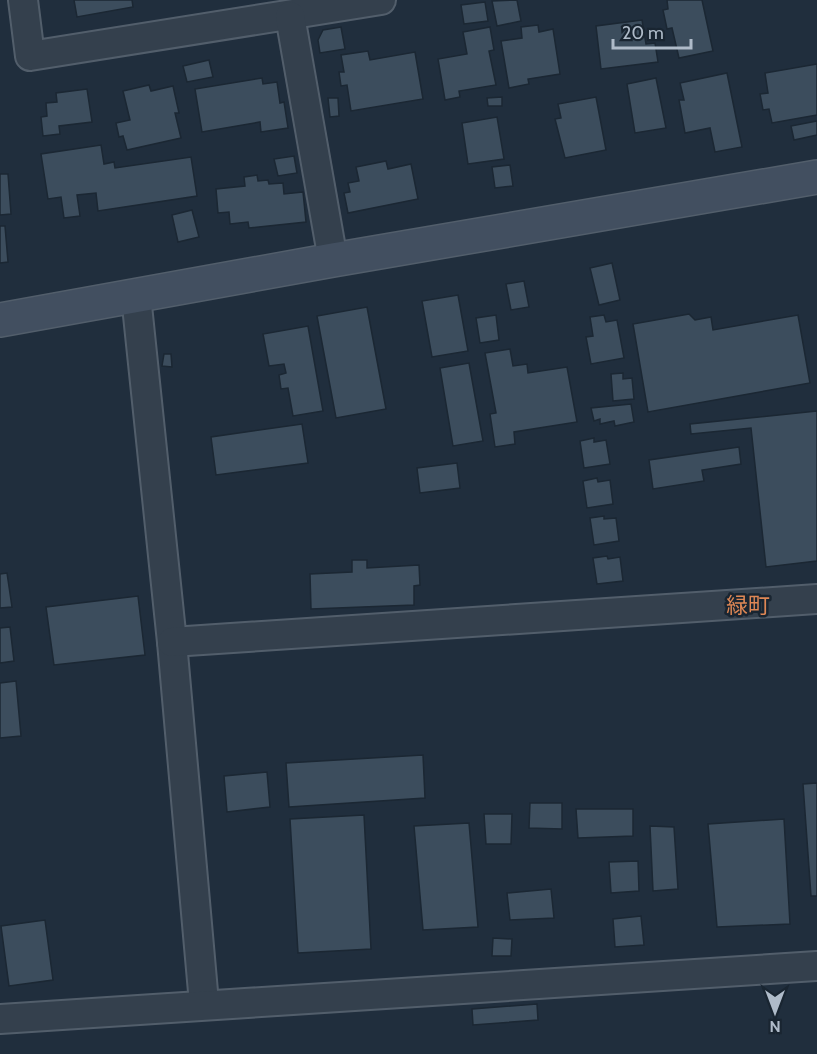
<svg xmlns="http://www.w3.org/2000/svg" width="817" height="1054" viewBox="0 0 817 1054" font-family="Cabin,'Noto Sans JP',sans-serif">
  <rect width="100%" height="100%" fill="#202e3d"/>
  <g fill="#3c4d5d" stroke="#1b2733" stroke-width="1.5">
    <path d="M74 0H132L133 7 77 17Z"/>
    <path d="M517 0 521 21 497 26 492 1Z"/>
    <path d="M667 0H702L713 51 679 58 672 28 667 29 663 10 668 9Z"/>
    <path d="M485 2 488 21 464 24 461 5Z"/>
    <path d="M642 20 646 44 655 43 658 62 601 69 596 26Z"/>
    <path d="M538 25 539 32 553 29 560 74 528 79 529 84 509 88 501 41 522 38 521 27Z"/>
    <path d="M341 27 345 49 320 53 318 40 323 30Z"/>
    <path d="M490 27 494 50 489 51 496 85 459 91 460 97 445 100 438 59 467 54 463 32Z"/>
    <path d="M368 51 370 60 415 52 423 99 351 111 347 85 341 86 339 72H344L341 55Z"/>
    <path d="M209 60 213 77 187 82 183 66Z"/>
    <path d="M817 64V115L772 123 769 109 763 110 760 94 768 93 765 73Z"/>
    <path d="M727 73 742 147 715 152 710 128 685 133 679 100H684L680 83Z"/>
    <path d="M262 78 263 84 277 82 280 103 284 102 288 128 261 132 260 122 202 132 195 89Z"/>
    <path d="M656 78 666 128 635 133 627 84Z"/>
    <path d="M149 85 151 91 173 86 179 113H175L181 138 127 150 123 136 119 137 116 123 130 120 123 91Z"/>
    <path d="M87 89 92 122 59 126 60 134 43 136 41 117 47 116 46 103 57 102 56 93Z"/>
    <path d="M502 97V106H488L487 98Z"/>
    <path d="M596 97 606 150 565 158 555 119 561 118 558 104Z"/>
    <path d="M328 98H338L339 116 330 117Z"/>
    <path d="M497 117 504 159 468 164 462 123Z"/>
    <path d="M817 121V135L794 140 791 126Z"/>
    <path d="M101 145 104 164 114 162 115 168 191 157 197 196 98 211 96 193 77 195 80 216 64 218 61 197 48 199 41 154Z"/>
    <path d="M294 156 297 173 278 176 274 159Z"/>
    <path d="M386 161 388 169 411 164 418 199 348 213 344 193 350 192 348 183 359 181 356 167Z"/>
    <path d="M510 165 513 186 495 188 492 167Z"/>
    <path d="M0 174H8L11 214 0 215Z"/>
    <path d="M257 175 258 181 268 180 269 184 283 183 284 194 303 192 306 222 249 228 248 222 230 224 229 212 218 213 216 189 245 186 244 177Z"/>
    <path d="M192 210 199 237 178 242 172 215Z"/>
    <path d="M0 226H5L8 262 0 263Z"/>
    <path d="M612 263 620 300 599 305 590 268Z"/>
    <path d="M524 281 529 307 511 310 506 284Z"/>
    <path d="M458 295 468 351 432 357 422 301Z"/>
    <path d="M367 307 386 409 336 418 317 316Z"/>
    <path d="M689 314 695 320 711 317 713 330 798 315 810 383 648 412 633 324Z"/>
    <path d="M496 315 499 340 480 343 476 318Z"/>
    <path d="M604 315 606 322 617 320 624 358 591 364 586 337 593 336 590 317Z"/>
    <path d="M308 326 323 411 293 416 288 388 281 389 279 375 286 373 284 364 269 366 263 334Z"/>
    <path d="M510 349 513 366 527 364 528 373 567 367 577 422 514 432 515 444 495 447 490 414 496 413 485 353Z"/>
    <path d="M164 354H171L172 367 162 366Z"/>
    <path d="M469 363 483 441 453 446 440 368Z"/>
    <path d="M623 373V379L632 378 634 399 613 401 611 374Z"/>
    <path d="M631 404 634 422 615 426 614 421 600 424V419L594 421 591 408Z"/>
    <path d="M817 411V561L766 567 751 428 691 434 690 424Z"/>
    <path d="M302 424 308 463 216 475 211 437Z"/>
    <path d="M594 438V442L606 440 610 464 584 468 580 441Z"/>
    <path d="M739 447 741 464 702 470 704 481 653 489 649 460Z"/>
    <path d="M457 463 460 488 420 493 417 468Z"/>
    <path d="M597 478 598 482 610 480 613 504 587 508 583 481Z"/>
    <path d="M604 516V519L616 518 619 541 594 545 590 518Z"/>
    <path d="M607 556 608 559 620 557 623 581 597 584 593 558Z"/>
    <path d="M352 560H367V568L419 565 420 585 414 586V605L311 609 310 574 352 572Z"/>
    <path d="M7 573 12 607 0 608V574Z"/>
    <path d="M138 596 145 655 54 665 46 607Z"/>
    <path d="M10 627 14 661 0 663V628Z"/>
    <path d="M16 681 21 736 0 738V683Z"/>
    <path d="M423 755 425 798 289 807 286 763Z"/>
    <path d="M267 772 270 807 227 812 224 776Z"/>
    <path d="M817 783V896H811L803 784Z"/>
    <path d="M530 803H562V829L529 828Z"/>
    <path d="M576 809H633V836L578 838Z"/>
    <path d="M484 814H512L511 844H486Z"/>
    <path d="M364 815 371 949 298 953 290 819Z"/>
    <path d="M784 819 790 924 717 927 708 824Z"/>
    <path d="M469 823 478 927 423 930 414 826Z"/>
    <path d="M650 826 674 827 678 889 653 891Z"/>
    <path d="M638 861 639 891 611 893 609 862Z"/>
    <path d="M551 889 554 918 510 920 507 893Z"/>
    <path d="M641 916 644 945 615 947 613 919Z"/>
    <path d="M45 920 53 980 9 986 1 926Z"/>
    <path d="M493 938 512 939 511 956H492Z"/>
    <path d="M537 1004 538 1020 473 1025 472 1009Z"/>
  </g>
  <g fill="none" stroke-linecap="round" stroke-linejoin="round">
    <g stroke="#525e6b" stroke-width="32">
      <g id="street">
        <path d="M23 0 30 56 381 0"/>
        <path d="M290 16 333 260"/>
        <path d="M136 296 172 642 204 1003"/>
        <path d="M172 642 817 599"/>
        <path d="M0 1019 817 966"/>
      </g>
    </g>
    <g stroke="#525e6b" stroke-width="36">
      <path id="secondary" d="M0 320 333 260 817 177"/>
    </g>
    <use href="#street" stroke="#34404d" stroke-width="28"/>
    <use href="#secondary" stroke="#424f60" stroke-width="33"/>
  </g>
  <g text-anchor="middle" stroke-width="5" stroke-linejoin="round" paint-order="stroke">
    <g font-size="22" fill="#de8755" stroke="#192531">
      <text x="748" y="613">緑町</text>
    </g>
  </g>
  <g transform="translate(775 1012) rotate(180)" stroke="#192531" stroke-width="4.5" paint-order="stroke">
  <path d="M0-4.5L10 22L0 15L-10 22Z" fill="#afbbc9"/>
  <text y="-9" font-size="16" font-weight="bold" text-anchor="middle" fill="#afbbc9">N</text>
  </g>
  <path d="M613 39v9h78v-9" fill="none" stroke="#afbbc9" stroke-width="3"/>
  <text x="622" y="39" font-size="18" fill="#afbbc9" stroke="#192531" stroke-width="4.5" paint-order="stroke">20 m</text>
</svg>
